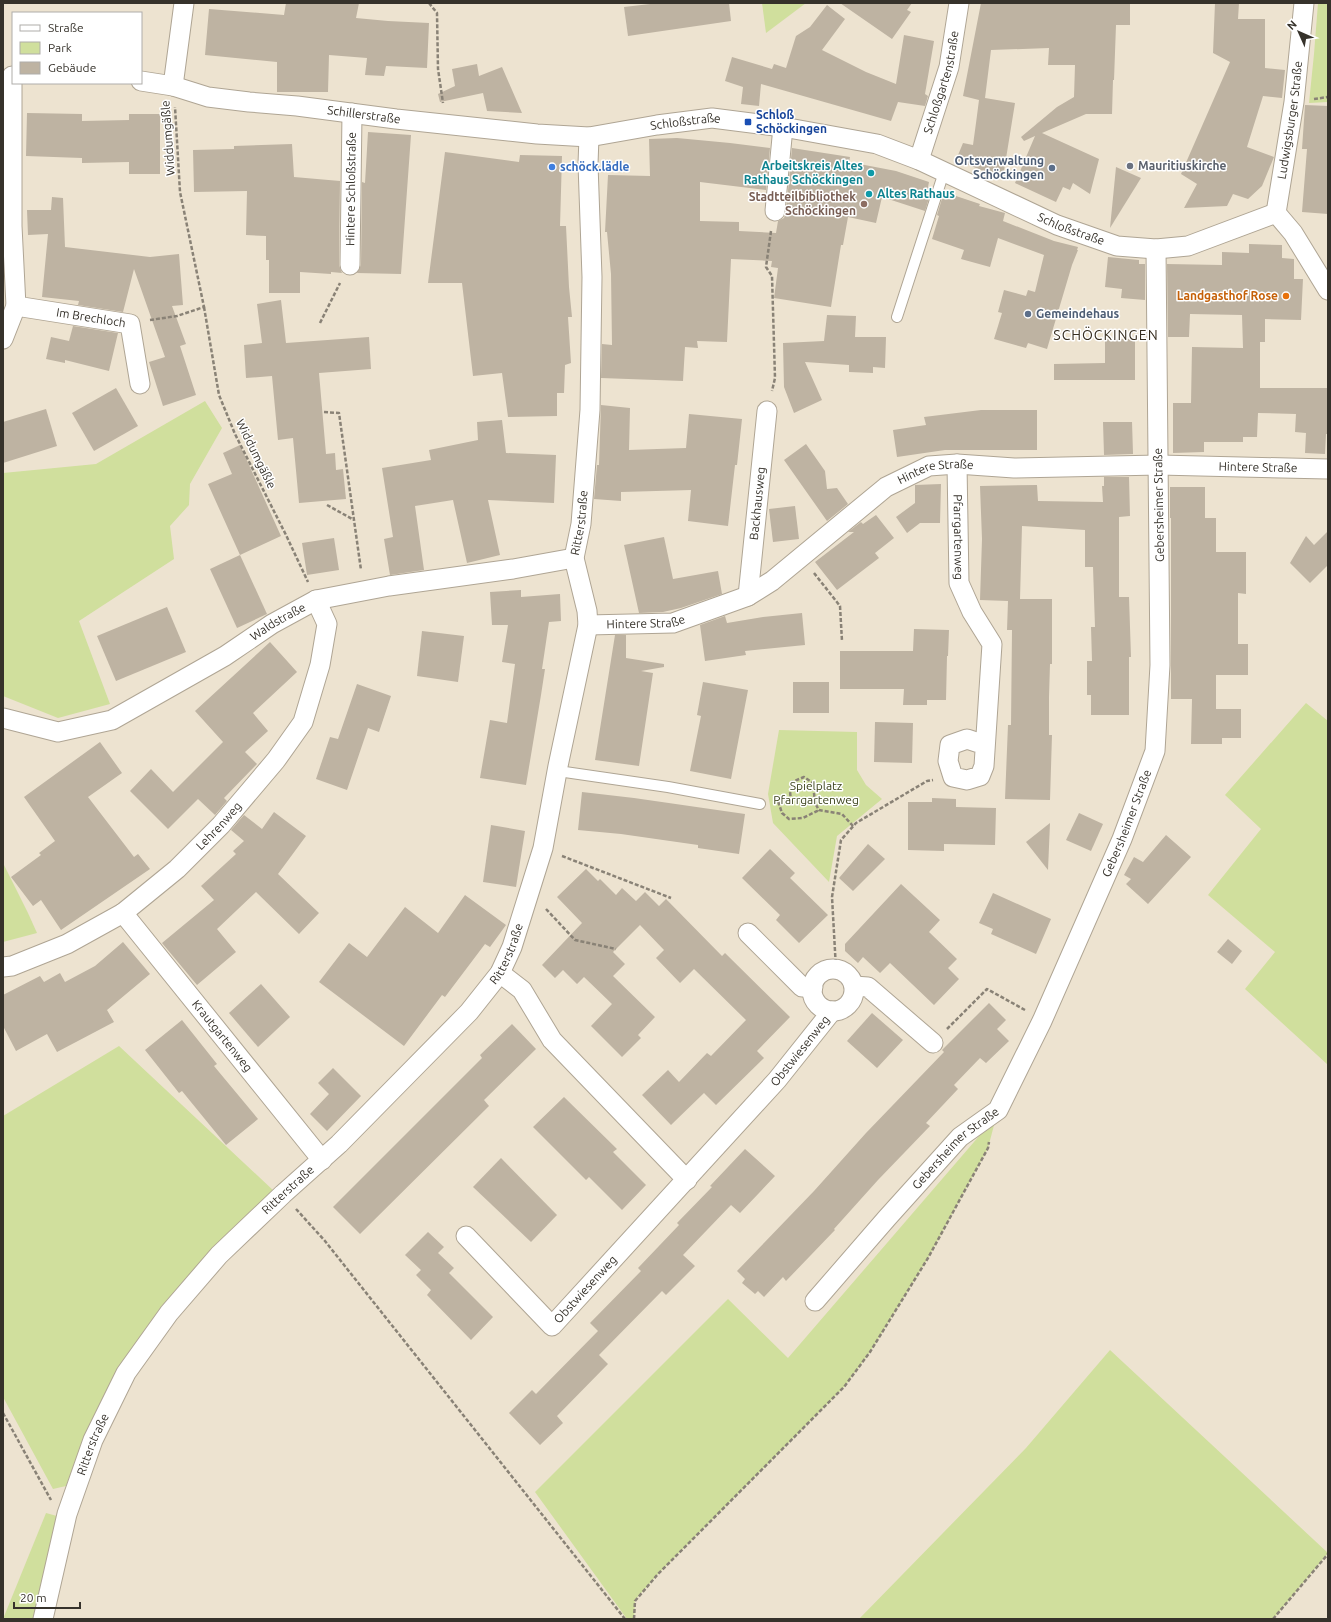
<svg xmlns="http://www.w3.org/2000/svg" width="1331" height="1622" viewBox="0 0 1331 1622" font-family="Ubuntu,sans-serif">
  <rect width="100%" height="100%" fill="#ede3d0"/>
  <g fill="#d0df9d">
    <path d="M762 3H806L766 33Z"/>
    <path d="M1318 3H1328V102L1309 103 1314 54Z"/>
    <path d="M205 401 222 428 190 484 189 505 170 526 174 559 79 621 110 704 58 718 3 696V473L96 464Z"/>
    <path d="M1306 703 1328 721V1065L1245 989 1275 952 1208 895 1261 829 1225 795Z"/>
    <path d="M779 730 857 732V770L866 785 882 799 837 836 829 882 773 823 768 794Z"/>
    <path d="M3 863 28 913 37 933 3 942Z"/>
    <path d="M119 1046 275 1192 214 1249 161 1307 118 1368 85 1436 66 1486 53 1489 3 1397V1116Z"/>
    <path d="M998 1110 988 1148 928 1258 870 1352 844 1387 658 1574 635 1600 634 1619H627L535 1492 728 1299 788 1358 986 1128Z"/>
    <path d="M1110 1350 1328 1553 1273 1619H859L1026 1448Z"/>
    <path d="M46 1513 75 1521 46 1619H3Z"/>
  </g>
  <g fill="#beb3a2">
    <path d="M286 3H359L356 18 388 21 429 23 427 68 386 66 384 76 365 75 367 58 329 55 328 92H277V62L205 55 209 9 284 15Z"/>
    <path d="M659 3H729L731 21 628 36 624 7Z"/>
    <path d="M840 3H912L907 10 911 12 892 39Z"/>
    <path d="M981 3H1130V25H1116L1114 80H1113L1112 114H1086L1042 133 1099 159 1090 194 1073 183 1070 190 1063 187 1056 202 1015 183 1035 136 1024 141 1021 137 1057 107 1074 97 1075 65H1048L1049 48 991 50 985 98 1015 103 1003 177 992 172 991 174 956 160 963 143 973 145 976 123 979 100 963 96Z"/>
    <path d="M1215 3H1239L1238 19H1265V68L1285 70 1282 98 1263 96 1247 147 1274 157 1262 186 1248 199 1233 194 1227 206 1184 208 1197 184 1181 174 1230 62 1213 53Z"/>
    <path d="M827 5 845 19 822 50 866 72 896 84 904 35 934 41 925 94 928 96 925 106 898 102 891 121 761 84 759 106 741 104 743 87 725 81 732 57 772 69 774 64 786 68 796 36 810 27Z"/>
    <path d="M477 64 479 76 502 67 522 113 487 111 483 93 440 102 438 94 455 86 452 69Z"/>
    <path d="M1305 105 1328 106V214L1302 212 1307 149H1302Z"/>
    <path d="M27 113 82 114V121L129 120V114H160V174H129V162L82 163V158L26 156Z"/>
    <path d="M368 132 411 135 401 274 357 273 361 265 362 182 365 183Z"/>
    <path d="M677 138 730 143 770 148 766 190 700 182V221L739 222V231L776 233 778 221 784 218 786 212 792 148 850 157 849 162 896 171 929 182 928 187 932 188 925 211 882 197 876 223 848 217 843 245H841L831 307 774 298 778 268 771 267 772 261 731 259 727 342 697 341 698 348 685 347 683 381 601 378 602 344 612 345 611 274 607 232H605L608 175 650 176 649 139Z"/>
    <path d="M292 144 294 177 340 181 339 265 342 273 331 272V274L300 272V293H269V260H266V236L246 235 247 191 194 192 193 150 234 149V146Z"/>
    <path d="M445 152 519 162 520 155 562 156 560 226H566L569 287 572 317H568L571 363 565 365 564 393H557V416L508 417 502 373 473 376 462 283H428Z"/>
    <path d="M1116 167 1141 178 1110 228Z"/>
    <path d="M944 192 980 204 979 206 1005 213 1003 221 1054 241 1078 247 1077 250H1078L1072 265 1047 349 1028 343 1026 348 994 339 1002 313 998 312 1004 290 1026 296 1028 290 1035 292 1044 255 998 238 990 267 961 259 964 250 932 239 939 216 937 215Z"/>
    <path d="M52 197 63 198 65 247 150 257 179 254 183 305 172 306 186 344 180 346 196 395 163 406 149 362 165 357 134 269 123 312 78 305 79 301 42 297 48 234 28 235 27 210H51Z"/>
    <path d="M1249 244 1282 245V258L1294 259V279H1303L1301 320 1265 319V342H1260V388H1328V434H1326L1325 454 1305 453 1306 433 1295 432 1296 414 1258 413 1257 437H1243V442H1204V452L1173 453V403H1191L1192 347 1243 348 1242 315 1190 314 1189 337H1168L1167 264 1222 265V252L1249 253Z"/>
    <path d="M1108 257 1139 260V264H1145V300L1121 298 1122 289 1105 287Z"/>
    <path d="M281 300 286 343 369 337 371 369 319 373 326 454 335 453 336 470 343 469 346 499 299 503 293 438 278 440 272 376 246 378 244 345 262 343 257 304Z"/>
    <path d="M827 315 856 316 855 337H886L885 368 873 367V373L849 372V365L805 362 822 400 794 413 784 387 783 343 824 341Z"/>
    <path d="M73 326 118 333 109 371 65 360V363L46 359 51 337 69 341Z"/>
    <path d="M1105 339H1135V380H1054V364L1105 363Z"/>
    <path d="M116 388 138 426 94 451 72 413Z"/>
    <path d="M601 405 630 408 629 450 686 448 689 414 742 419 737 465H735L728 526 688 521 691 490 621 492V501L594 499 597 465H599Z"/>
    <path d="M46 409 57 446 3 463V422Z"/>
    <path d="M981 410H1037V450H945L897 457 893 430 926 425 924 417Z"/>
    <path d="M502 420 506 453 556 455 554 503 488 500 500 555 467 563 453 500 415 506 424 570 390 575 384 539 393 537 382 468 431 460 429 450 478 440 477 422Z"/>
    <path d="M1103 422H1132L1133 454 1104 455Z"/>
    <path d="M806 444 825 471 827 489 837 488 848 504 827 521 784 460Z"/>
    <path d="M240 445 281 536 240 555 208 484 232 474 223 453Z"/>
    <path d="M1104 477H1129L1130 516 1119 517V597H1129L1131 657H1129V715H1091V695H1087V661H1092L1091 627H1095L1093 567H1085V530L1022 526 1020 599H1052V664H1050L1049 697V735H1052L1050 800 1005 799 1008 725H1011L1012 630H1007L1008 601 980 600 982 539 980 486 1037 485 1038 501 1103 502 1102 486H1104Z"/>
    <path d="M941 484 940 523H920L907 533 896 517 915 503V485Z"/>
    <path d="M1170 487H1205V518H1216V552H1246V594L1238 593V644H1248V675H1216V709H1241V738H1222V744H1191L1192 699H1171V518H1170Z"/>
    <path d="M795 506 799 539 773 542 769 509Z"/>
    <path d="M876 515 894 538 875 553 879 558 837 590 815 562 854 532H848L861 522 863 524Z"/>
    <path d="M1328 531V565L1310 583 1290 563 1306 536 1314 545Z"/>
    <path d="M664 537 673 579 718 571 722 594 681 608 663 612 639 613 624 545Z"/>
    <path d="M334 538 339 570 307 575 302 543Z"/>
    <path d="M240 555 267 614 237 628 210 569Z"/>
    <path d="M521 590V597L560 594 561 621 549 622 542 669H545L541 695 526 785 480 778 490 720 507 723 515 664 502 662 508 625H492L490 592Z"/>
    <path d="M167 607 186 652 116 681 97 636Z"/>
    <path d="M802 613 805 645 745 651 746 655 705 661 700 625 725 616 727 623 763 617Z"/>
    <path d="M914 629 949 630 948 656H947L946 700H927V705H903L904 689H840V651H913Z"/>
    <path d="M422 631 464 636 458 682 417 676Z"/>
    <path d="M615 635H626V658L664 664V667L641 671 653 673 639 766 595 760Z"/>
    <path d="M270 642 297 672 253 713 268 731 245 752 257 764 224 798 227 801 215 815 198 799 168 829 130 791 151 769 173 792 223 742 195 711Z"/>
    <path d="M703 682 748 690 731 779 690 771 701 716 697 715Z"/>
    <rect x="793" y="682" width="36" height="31"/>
    <path d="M357 684 391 696 379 732 368 728 347 790 316 779 330 737 338 739Z"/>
    <path d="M875 722 913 723 912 763 874 762Z"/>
    <path d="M100 742 122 773 88 797 134 857 138 854 150 869 61 930 41 900 33 906 11 877 41 855 39 853 55 841 24 797Z"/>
    <path d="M582 792 634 798 745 814 739 854 698 848V845L621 834 578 830Z"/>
    <path d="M932 798 956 799V807L996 808 995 845 944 844V851L908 850V802H932Z"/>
    <path d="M274 812 306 836 278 874 319 913 299 934 256 892 217 929 236 952 197 985 162 943 214 900 201 886 236 854 233 851 244 841 231 830 244 815 262 829Z"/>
    <path d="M1079 813 1103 824 1091 851 1066 840Z"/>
    <path d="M1050 823 1048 870 1026 842Z"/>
    <path d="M491 825 525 831 516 887 483 882Z"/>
    <path d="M1166 835 1191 857 1148 904 1126 884 1131 879 1124 875 1134 857 1143 862Z"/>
    <path d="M868 844 885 859 853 891 839 878Z"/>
    <path d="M770 849 795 873 790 878 828 915 799 943 776 920 780 915 742 878Z"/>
    <path d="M586 869 598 881 600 879 616 895 622 888 636 901 645 892 659 906 666 899 722 956 725 953 790 1017 757 1051 764 1058 716 1105 704 1093 671 1125 642 1095 668 1070 679 1082 707 1053 711 1056 746 1020 694 969 680 983 656 958 664 950 640 925 613 952 625 964 613 976 655 1017 638 1035 641 1038 622 1057 591 1026 612 1004 584 977 577 984 563 970 555 978 542 965 582 923 557 897Z"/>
    <path d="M901 884 940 920 929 932 957 959 948 968 959 979 934 1005 890 963 880 973 863 957 858 963 845 951V944Z"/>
    <path d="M993 893 1051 919 1036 954 991 934 993 929 979 923Z"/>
    <path d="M465 895 506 925 490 947 485 944 445 997 442 995 404 1046 319 982 349 943 367 957 405 907 438 933Z"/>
    <path d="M1228 939 1242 951 1232 964 1217 952Z"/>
    <path d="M123 942 150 974 107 1010 114 1022 57 1052 47 1034 16 1051 3 1026V995L40 976 44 982 60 973 65 982 95 966Z"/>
    <path d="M261 984 290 1017 258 1047 229 1013Z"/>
    <path d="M989 1003 1006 1020 997 1029 1009 1041 986 1063 980 1058 954 1085 958 1089 926 1123 930 1126 878 1180 834 1229 835 1230 786 1281 783 1277 764 1297 758 1291 755 1294 742 1283 745 1279 737 1271 814 1191 866 1133 944 1052 942 1050Z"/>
    <path d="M872 1013 903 1040 877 1068 847 1041Z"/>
    <path d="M182 1020 217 1064 214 1066 258 1119 226 1145 182 1091 179 1093 145 1050Z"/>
    <path d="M512 1024 536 1049 484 1100 489 1106 360 1234 333 1207 482 1058 480 1055Z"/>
    <path d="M333 1068 361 1096 327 1131 310 1114 329 1094 318 1083Z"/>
    <path d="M564 1097 617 1149 613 1152 646 1185 622 1210 589 1177 586 1180 533 1127Z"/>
    <path d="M745 1149 775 1176 740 1213 731 1205 683 1255 695 1266 666 1295 662 1291 599 1355 608 1364 557 1416 563 1423 540 1445 509 1413 532 1390 536 1394 598 1331 590 1323 641 1271 638 1268 679 1225 677 1223 712 1187 710 1186Z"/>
    <path d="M501 1158 557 1215 531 1242 473 1187Z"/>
    <path d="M428 1232 444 1247 438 1253 454 1268 449 1273 493 1317 471 1340 427 1295 431 1290 416 1275 421 1270 405 1255Z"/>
  </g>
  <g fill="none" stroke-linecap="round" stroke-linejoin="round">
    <g stroke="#afa594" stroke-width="12">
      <g id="service">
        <path d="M897 317 944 172"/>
        <path d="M558 771 668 787 760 804"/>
      </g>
    </g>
    <g stroke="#afa594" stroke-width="21">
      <g id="minor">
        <path id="s1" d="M12 76V226L16 306 130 324 140 384"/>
        <path id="s2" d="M141 81 173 86 208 97 249 102 297 106 396 119 537 134 589 137 657 125 712 118 783 127 877 144 919 160 1057 225 1117 246 1156 249 1188 246 1276 213"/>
        <path d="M173 86 184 3"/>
        <path id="s3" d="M919 160 949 67 959 3"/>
        <path d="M775 211 783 127"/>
        <path id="s4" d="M1276 213 1294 102 1304 3"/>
        <path d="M1276 213 1293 233 1328 290"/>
        <path id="s5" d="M350 265 352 113"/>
        <path d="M3 339 16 306"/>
        <path id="s6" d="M957 464 959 583 972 612 992 644 984 766 980 776 967 780 953 777 948 761 950 745 967 739 985 745"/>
        <path id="s7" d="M748 596 767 411"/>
        <path id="s8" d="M588 625 673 623 748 596 772 581 886 487 929 466 957 464 1014 468 1159 465 1328 469"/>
        <path id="s9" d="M3 718 58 732 112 720 225 656 272 624 316 600 389 586 513 569 574 558"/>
        <path id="s10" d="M123 913 322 1160"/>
        <path d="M748 933 802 987H813"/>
        <path id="s11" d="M3 967 12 966 67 944 123 913 177 869 221 825 276 760 303 722 320 665 327 624 316 600"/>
        <circle cx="833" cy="990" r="21"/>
        <path d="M500 973 522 990 552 1040 687 1180"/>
        <path d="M854 986 868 987 933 1043"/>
        <path id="s12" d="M466 1236 552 1326 777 1080 832 1011"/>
        <path id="s13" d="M815 1301 887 1218 960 1137 998 1110 1042 1021 1122 839 1155 751 1160 665 1156 249"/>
        <path id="s14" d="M43 1619 67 1514 93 1440 126 1373 169 1313 219 1255 283 1194 339 1144 469 1012 500 973 512 947 543 848 558 766 588 625 587 611 574 558 581 524 590 410 592 277 588 164 589 137"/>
      </g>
    </g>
    <g stroke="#898276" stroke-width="2.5" stroke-dasharray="4 2" stroke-linecap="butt">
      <path d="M429 3 437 13 438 69 443 103"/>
      <path d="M1314 99 1328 97"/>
      <path d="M771 231 766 267 772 276 775 378 772 391"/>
      <path d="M204 307 219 395 235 434 286 535 308 582"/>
      <path d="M150 320 177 316 204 307 180 192 175 107"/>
      <path d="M320 323 340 283"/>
      <path d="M324 412 339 413 361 570"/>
      <path d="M327 505 354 520"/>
      <path d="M814 573 840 606 842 641"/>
      <path d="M775 799 777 798 782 813 789 819 803 818 819 810"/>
      <path d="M791 802 790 791 792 782 804 777 813 783 815 803 819 810 842 814 853 826"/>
      <path d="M562 856 671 898"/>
      <path d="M546 909 575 940 616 949"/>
      <path d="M836 969 832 897 841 840 856 823 927 781 933 780"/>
      <path d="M947 1029 987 989 1025 1010"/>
      <path d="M296 1209 325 1241 625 1619"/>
      <path d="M3 1413 51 1500"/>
      <path d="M634 1619 635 1601 658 1574 844 1387 870 1352 928 1258 988 1148 989 1142"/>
      <path d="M1273 1619 1328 1554"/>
    </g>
    <use href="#service" stroke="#fff" stroke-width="10"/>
    <use href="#minor" stroke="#fff" stroke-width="19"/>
  </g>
  <rect fill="#1a4fb4" stroke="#fff" stroke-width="1.5" x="744" y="118" width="8" height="8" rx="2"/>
  <circle fill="#6b7280" stroke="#fff" stroke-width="1.5" cx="1130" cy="166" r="4"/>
  <circle fill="#3f7fe0" stroke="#fff" stroke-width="1.5" cx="552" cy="167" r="4"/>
  <g fill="#5c6f8a" stroke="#fff" stroke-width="1.5">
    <circle cx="1052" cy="168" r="4"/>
    <circle cx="1028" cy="314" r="4"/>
  </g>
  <g fill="#0f9aa8" stroke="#fff" stroke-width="1.5">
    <circle cx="871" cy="173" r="4"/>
    <circle cx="869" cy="194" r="4"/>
  </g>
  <circle fill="#8d6e63" stroke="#fff" stroke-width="1.5" cx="864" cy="204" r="4"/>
  <circle fill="#e8710a" stroke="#fff" stroke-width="1.5" cx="1286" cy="296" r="4"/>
  <g text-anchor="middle" stroke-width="3" stroke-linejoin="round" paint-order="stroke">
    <g font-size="12" fill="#36322b" stroke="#fff">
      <text dy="4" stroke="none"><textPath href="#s3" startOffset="81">Schloßgartenstraße</textPath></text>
      <text dy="4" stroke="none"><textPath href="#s2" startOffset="226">Schillerstraße</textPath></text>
      <text dy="4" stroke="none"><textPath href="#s4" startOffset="94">Ludwigsburger Straße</textPath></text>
      <text dy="4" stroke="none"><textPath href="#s2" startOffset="550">Schloßstraße</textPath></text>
      <text transform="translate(168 138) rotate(-94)" y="4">Widdumgäßle</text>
      <text dy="4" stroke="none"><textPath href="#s5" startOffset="76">Hintere Schloßstraße</textPath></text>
      <text dy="4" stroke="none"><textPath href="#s2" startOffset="956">Schloßstraße</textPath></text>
      <text dy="4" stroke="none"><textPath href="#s1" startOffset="306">Im Brechloch</textPath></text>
      <text transform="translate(256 454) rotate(64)" y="4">Widdumgäßle</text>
      <text dy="4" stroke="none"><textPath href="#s8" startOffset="718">Hintere Straße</textPath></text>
      <text dy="4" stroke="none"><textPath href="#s8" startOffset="394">Hintere Straße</textPath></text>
      <text dy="4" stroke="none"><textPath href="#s7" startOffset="93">Backhausweg</textPath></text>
      <text transform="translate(1159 505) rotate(-91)" y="4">Gebersheimer Straße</text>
      <text dy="4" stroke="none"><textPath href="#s14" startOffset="1274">Ritterstraße</textPath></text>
      <text dy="4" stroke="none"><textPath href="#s6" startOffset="73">Pfarrgartenweg</textPath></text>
      <text dy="4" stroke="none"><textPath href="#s8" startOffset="58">Hintere Straße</textPath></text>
      <text dy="4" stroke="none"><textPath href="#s9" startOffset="305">Waldstraße</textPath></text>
      <text dy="4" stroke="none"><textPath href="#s13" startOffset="580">Gebersheimer Straße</textPath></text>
      <text dy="4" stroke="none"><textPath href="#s11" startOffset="262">Lehrenweg</textPath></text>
      <text dy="4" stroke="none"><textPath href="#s14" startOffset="830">Ritterstraße</textPath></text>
      <text dy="4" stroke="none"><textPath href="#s10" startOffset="158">Krautgartenweg</textPath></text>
      <text dy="4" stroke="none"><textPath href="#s12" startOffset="495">Obstwiesenweg</textPath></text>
      <text dy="4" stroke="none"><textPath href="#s13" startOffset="208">Gebersheimer Straße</textPath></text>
      <text dy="4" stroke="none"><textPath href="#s14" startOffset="506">Ritterstraße</textPath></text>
      <text dy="4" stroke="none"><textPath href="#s12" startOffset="174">Obstwiesenweg</textPath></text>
      <text dy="4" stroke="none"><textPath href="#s14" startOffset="182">Ritterstraße</textPath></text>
    </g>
    <g font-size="12" font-weight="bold" fill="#164399" stroke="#fff" text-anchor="start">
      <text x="756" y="119">Schloß<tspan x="756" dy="14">Schöckingen</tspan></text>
    </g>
    <g font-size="12" font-weight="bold" fill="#4e5e75" stroke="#fff" text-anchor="end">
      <text x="1044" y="165">Ortsverwaltung<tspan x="1044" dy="14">Schöckingen</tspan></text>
      <text x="1036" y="318" text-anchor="start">Gemeindehaus</text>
    </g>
    <g font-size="12" font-weight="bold" fill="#0d838f" stroke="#fff" text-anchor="end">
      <text x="863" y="170">Arbeitskreis Altes<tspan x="863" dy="14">Rathaus Schöckingen</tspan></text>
      <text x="877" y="198" text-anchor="start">Altes Rathaus</text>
    </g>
    <g font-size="12" font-weight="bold" fill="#5b616d" stroke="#fff" text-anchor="start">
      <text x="1138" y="170">Mauritiuskirche</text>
    </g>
    <g font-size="12" font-weight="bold" fill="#366cbe" stroke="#fff" text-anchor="start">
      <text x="560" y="171">schöck.lädle</text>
    </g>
    <g font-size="12" font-weight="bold" fill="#785e54" stroke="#fff" text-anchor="end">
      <text x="856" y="201">Stadtteilbibliothek<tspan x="856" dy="14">Schöckingen</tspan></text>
    </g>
    <g font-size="12" font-weight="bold" fill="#c56008" stroke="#fff" text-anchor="end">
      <text x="1278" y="300">Landgasthof Rose</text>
    </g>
    <g font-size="12" fill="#3a421a" stroke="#fff">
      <text x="816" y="790">Spielplatz<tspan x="816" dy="14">Pfarrgartenweg</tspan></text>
    </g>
    <g font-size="14" letter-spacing="1" fill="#362d1f" stroke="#fff">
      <text x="1106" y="340">SCHÖCKINGEN</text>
    </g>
  </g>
  <rect width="1331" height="1622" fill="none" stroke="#36322b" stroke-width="8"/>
  <rect x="12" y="12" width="130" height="72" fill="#ffffff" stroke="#afadaa"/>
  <rect x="20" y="25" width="20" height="6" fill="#ffffff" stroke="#afadaa"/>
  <text x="48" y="32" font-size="12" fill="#36322b">Straße</text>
  <rect x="20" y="42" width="20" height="12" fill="#d0df9d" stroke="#afadaa"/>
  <text x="48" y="52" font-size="12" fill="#36322b">Park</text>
  <rect x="20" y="62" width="20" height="12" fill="#beb3a2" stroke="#afadaa"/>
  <text x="48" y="72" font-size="12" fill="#36322b">Gebäude</text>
  <g transform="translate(1299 32) rotate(315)" stroke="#ffffff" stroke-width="3" paint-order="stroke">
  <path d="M0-3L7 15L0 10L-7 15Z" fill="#36322b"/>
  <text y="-6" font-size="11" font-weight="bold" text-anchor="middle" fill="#36322b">N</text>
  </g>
  <path d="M14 1602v6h66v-6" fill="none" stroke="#36322b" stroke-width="2"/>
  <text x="20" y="1602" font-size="12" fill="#36322b" stroke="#ffffff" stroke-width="3" paint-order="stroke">20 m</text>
</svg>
